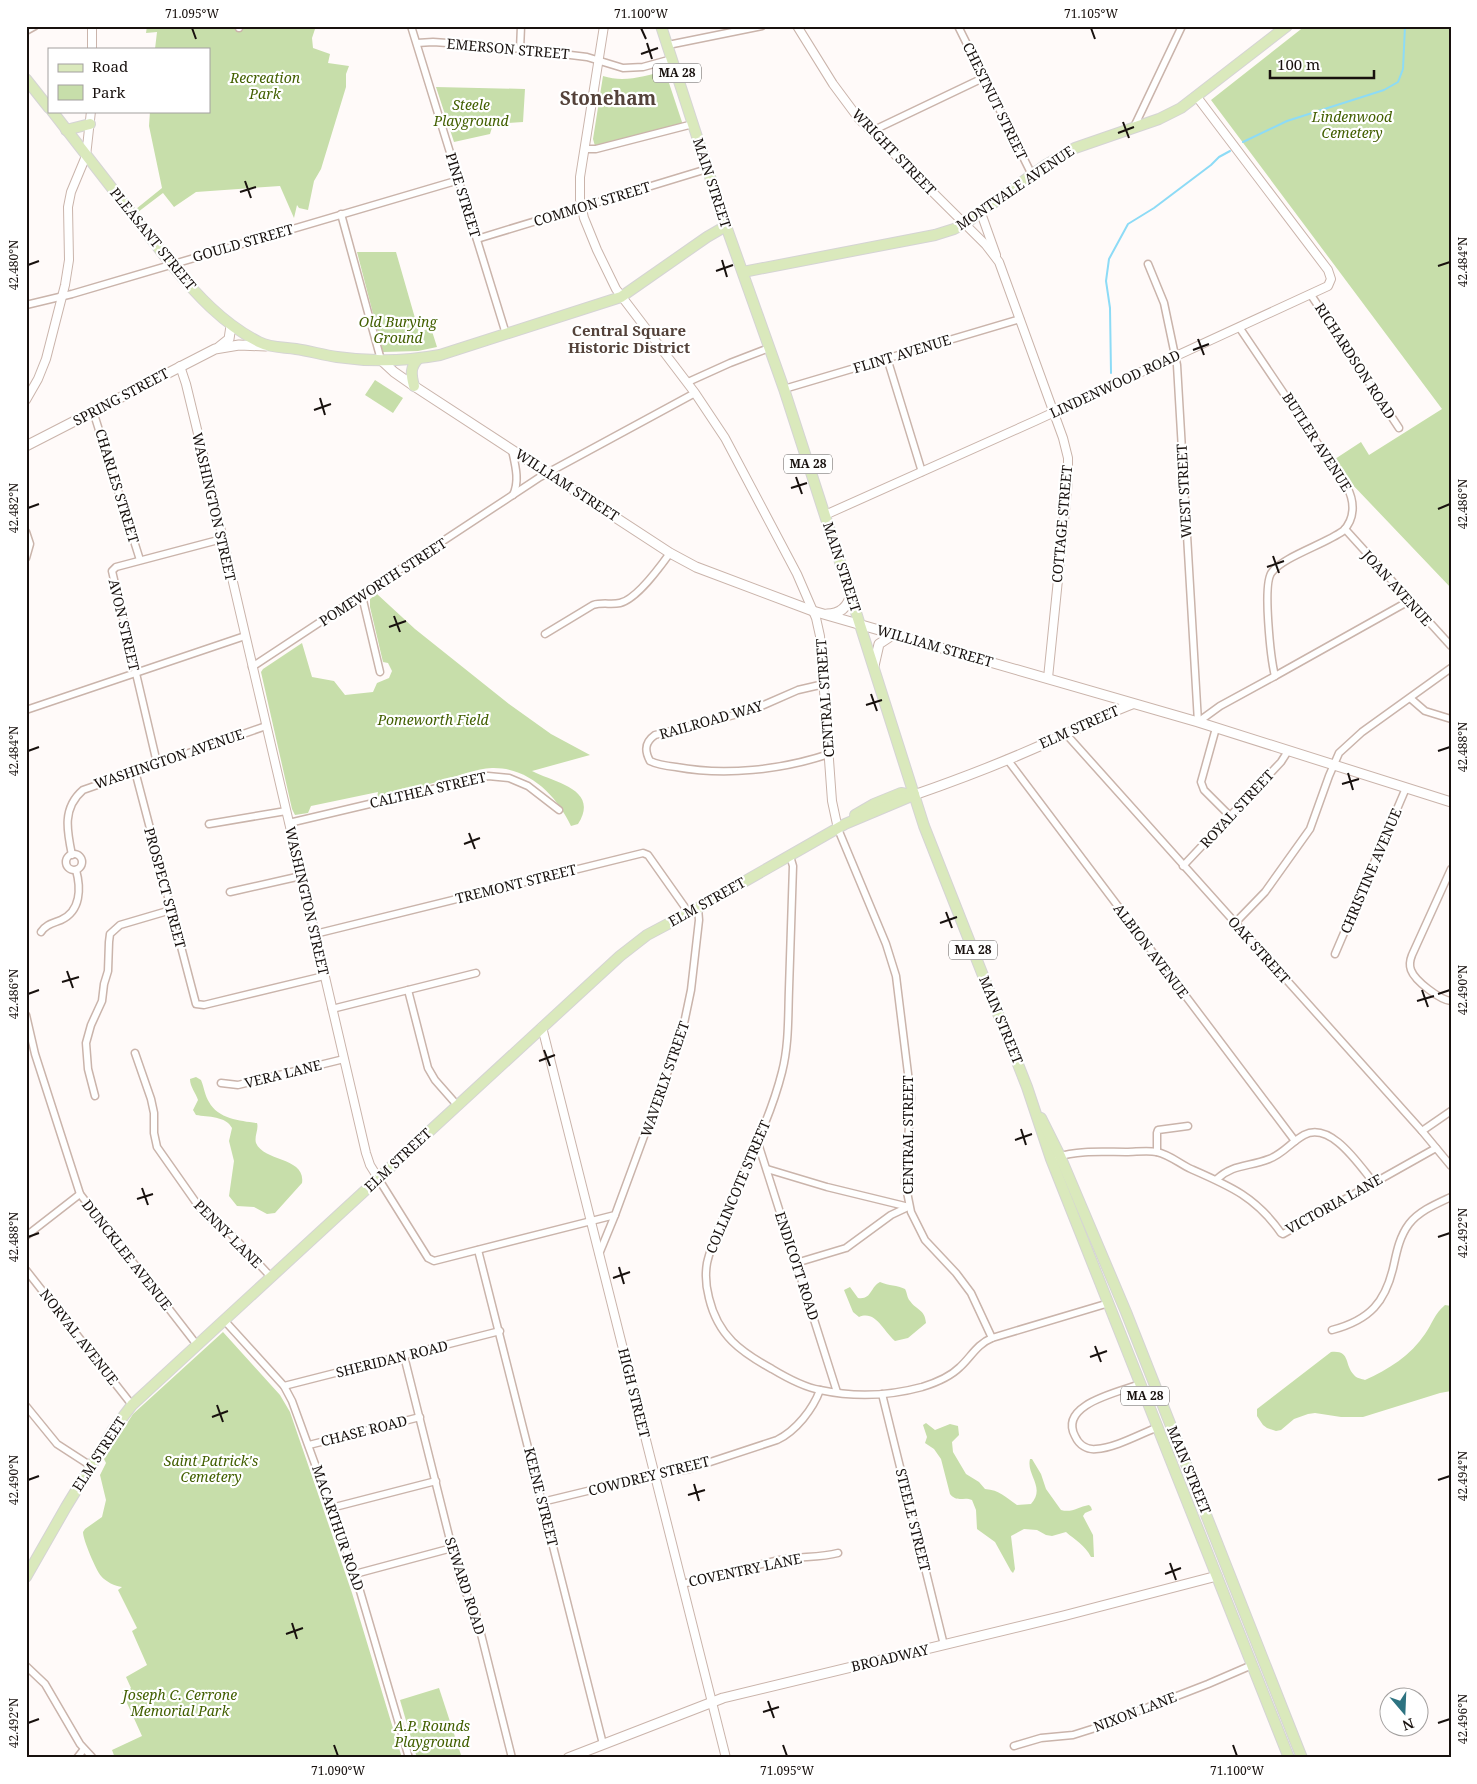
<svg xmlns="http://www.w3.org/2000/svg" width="1477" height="1784" viewBox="0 0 1477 1784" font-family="'Noto Serif',serif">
  <rect width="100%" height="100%" fill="#fffaf9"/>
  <g fill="#c7deaa">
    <path d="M147 26H316L312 38 313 48 330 54 328 63 349 66 346 74V87L321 169 314 181 308 210 299 208 297 205 294 218 280 186 196 192 174 207 163 193 138 212 136 209 162 188 149 126 150 111H209V49H155L157 32 146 33Z"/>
    <path d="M1305 26H1451V588L1350 482 1335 459 1361 442 1369 455 1442 409 1211 100Z"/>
    <path d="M665 71 683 125 595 146 593 139 603 76C624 83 645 76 665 71Z"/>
    <path d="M436 87 525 89 523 122 493 124 490 134 454 142Z"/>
    <path d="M357 252H396L419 332 431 328 437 347 418 351 383 352Z"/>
    <path d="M375 380 403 398 393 413 365 395Z"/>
    <path d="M377 594 415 629 509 704 551 734 590 755 532 771C555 783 600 789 578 824L571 826C557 796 529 767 492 768 476 769 460 775 444 780 422 786 400 792 377 798L378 792 311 806 308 813 295 815 292 809 261 672 263 669 302 643 312 677 334 681 345 695 373 692 377 683 389 678 392 671 388 663 383 662 370 607V599Z"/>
    <path d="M196 1077 201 1080C204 1087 205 1096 209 1102 218 1119 241 1121 257 1123 259 1129 254 1136 256 1143 264 1162 306 1157 302 1183L275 1213 267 1214 254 1207 237 1206 229 1196 234 1161 229 1141 232 1128C226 1116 208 1117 196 1115L193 1110 198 1100C196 1093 190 1087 190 1079Z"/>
    <path d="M880 1282C889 1286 897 1285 905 1289 907 1292 907 1298 910 1301 916 1310 925 1309 926 1323L908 1338 895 1341C883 1331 876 1310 859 1317L853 1312 844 1290 850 1287 858 1298C872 1300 870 1287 880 1282Z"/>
    <path d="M1445 1305 1451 1306V1391L1440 1393 1363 1417H1341L1315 1413 1308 1414 1294 1419 1281 1430 1276 1431 1267 1428 1263 1425 1257 1416V1409L1331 1352C1351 1350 1344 1365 1354 1375 1356 1378 1362 1379 1365 1380 1388 1370 1411 1355 1425 1334 1432 1324 1435 1313 1445 1305Z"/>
    <path d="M223 1332 280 1395 290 1412 352 1593 402 1758H115L112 1750 142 1736 122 1692 131 1688 126 1677 147 1665 132 1631 137 1628 118 1590 122 1587C115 1586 106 1582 101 1576 96 1570 83 1540 83 1532L85 1529 102 1517 106 1500 100 1475 106 1463 104 1459 133 1414Z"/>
    <path d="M926 1423 935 1430 950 1424 958 1426 959 1435 952 1442 953 1452 966 1474 979 1482 985 1489C1000 1490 1005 1497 1017 1505L1031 1504C1046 1487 1026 1475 1030 1459H1032L1041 1474 1046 1489 1061 1510C1072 1513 1078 1507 1089 1505L1091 1507 1092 1510 1085 1513 1083 1516 1093 1535 1094 1557H1091C1085 1545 1075 1540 1066 1532L1052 1536 1046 1535 1037 1530 1024 1529 1011 1536 1015 1569 1013 1573 1011 1571 995 1542 977 1529 976 1510 972 1500C964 1496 957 1503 950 1494L941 1459 934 1449 925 1443 927 1437 923 1425Z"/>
    <path d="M439 1688 462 1758H417L400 1700Z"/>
  </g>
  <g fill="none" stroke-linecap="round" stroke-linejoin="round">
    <g stroke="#8ddbf6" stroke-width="2">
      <path d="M1243 142 1287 121 1384 90 1398 82 1403 69 1405 26"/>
      <path d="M1111 373 1110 308 1106 281 1109 259 1128 224 1154 208 1211 165 1219 157 1230 151"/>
    </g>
    <g stroke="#cab4ab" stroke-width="9">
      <g id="minor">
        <path d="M239 26V28"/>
        <path d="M411 26 506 334"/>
        <path d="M958 26 1032 175"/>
        <path d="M26 31 35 26"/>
        <path d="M417 43 433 42 504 47 587 57 623 68 643 67 672 59"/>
        <path d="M668 45 762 26"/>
        <path d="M520 50 521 26"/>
        <path d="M1134 127 1182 26"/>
        <path d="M872 131 983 78"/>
        <path d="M585 149H596L693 124"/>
        <path d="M341 214 381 360"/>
        <path d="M477 239 707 169"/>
        <path d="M1148 264 1164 303 1177 365 1198 722"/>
        <path d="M1311 295 1399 428"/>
        <path d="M26 305 72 294 459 180"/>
        <path d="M887 358 922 472"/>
        <path d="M688 382 730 363 769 348"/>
        <path d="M784 389 1020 319"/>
        <path d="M93 411 140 560"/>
        <path d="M512 450C515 464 520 481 513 495"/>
        <path d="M1345 529 1451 646"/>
        <path d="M26 532 30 544 26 558"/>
        <path d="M362 596 380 672"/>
        <path d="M545 634 593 605C603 602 611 605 620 603 637 599 660 567 670 553"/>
        <path d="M252 667 540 477 695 393"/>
        <path d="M1275 676 1409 601"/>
        <path d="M824 684 798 690 750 711 655 735C645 742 644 750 650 761 658 765 667 766 676 767 725 776 781 770 829 754"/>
        <path d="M1410 698 1425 711 1451 719"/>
        <path d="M26 710 245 636"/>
        <path d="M1198 722 1220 706 1275 676C1271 660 1262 583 1272 572 1283 557 1325 544 1343 531 1355 519 1355 502 1347 487L1239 327"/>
        <path d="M1216 728 1201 782 1204 790 1230 816"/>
        <path d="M1066 734 1422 1131 1451 1166"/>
        <path d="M1007 759 1295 1141"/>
        <path d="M157 763 112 571 116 567 222 539"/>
        <path d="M135 771 196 1004 204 1005 324 976"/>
        <path d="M289 823 488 776 509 778 528 786 559 810"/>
        <path d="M209 824 286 811"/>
        <path d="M838 829 886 944 896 976 911 1098 905 1182 911 1212 925 1240 956 1273 971 1293 992 1338"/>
        <circle cx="74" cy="862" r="8"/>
        <path d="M72 855C67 831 62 808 83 790L266 726"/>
        <path d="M790 856 793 866C792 907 790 948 789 989 788 1016 789 1045 782 1072 770 1120 746 1165 726 1211 719 1228 711 1245 707 1263 705 1275 706 1287 709 1298 718 1336 741 1352 772 1369 787 1378 803 1387 820 1390 853 1397 889 1396 922 1387 935 1383 950 1377 960 1367 971 1357 977 1344 992 1338L1109 1303"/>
        <path d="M1183 866 1281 762 1288 751"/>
        <path d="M1451 869 1412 955C1410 960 1409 965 1411 970 1415 981 1440 1000 1451 1001"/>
        <path d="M230 892 301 876"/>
        <path d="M1235 923 1265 892 1310 829 1329 776 1339 753 1362 732 1451 668"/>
        <path d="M41 932C46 924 54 923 61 920 81 911 81 888 76 870"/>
        <path d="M315 934 643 853 648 855 689 913"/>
        <path d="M1335 954 1406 788"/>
        <path d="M408 990 476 973"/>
        <path d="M332 1009 408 990 428 1068 435 1080 457 1105"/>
        <path d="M26 1015 35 1054 80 1194 197 1345"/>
        <path d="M135 1053 151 1099 154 1113V1133L157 1147 202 1211 210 1219 230 1233 271 1277"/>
        <path d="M221 1083 238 1085 344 1059"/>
        <path d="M95 1096 88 1069 86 1043 91 1025 102 1001 104 984 108 971 109 942 110 934 120 925 171 910"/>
        <path d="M1422 1131 1451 1111"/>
        <path d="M757 1140 837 1392"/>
        <path d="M1157 1152V1133L1158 1130 1188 1126"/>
        <path d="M1057 1157C1078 1150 1104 1152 1126 1152 1136 1152 1147 1150 1157 1152 1170 1155 1180 1164 1191 1169 1230 1186 1256 1197 1281 1233L1283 1234 1436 1148"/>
        <path d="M767 1169 827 1187 909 1207"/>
        <path d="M378 1178 428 1258 434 1261 615 1215 682 1033 691 990 699 920 698 908"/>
        <path d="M1217 1179C1233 1164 1249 1167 1269 1159 1283 1154 1291 1142 1304 1135 1331 1121 1359 1165 1374 1183"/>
        <path d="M26 1236 80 1194"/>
        <path d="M478 1250 603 1744"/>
        <path d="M599 1254 615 1215"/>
        <path d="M796 1263 846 1248 891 1215 908 1207"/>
        <path d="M26 1270 132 1405"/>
        <path d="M224 1320 284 1386 292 1401 355 1574 409 1758"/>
        <path d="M1332 1330C1370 1320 1386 1302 1394 1264 1397 1250 1400 1236 1409 1224 1419 1211 1436 1204 1451 1197"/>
        <path d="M404 1356 460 1580 476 1614 512 1758"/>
        <path d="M1140 1384C1120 1392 1058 1404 1075 1436 1079 1445 1087 1450 1096 1449 1115 1448 1140 1434 1158 1427"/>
        <path d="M284 1386 500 1331"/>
        <path d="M882 1394 944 1645"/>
        <path d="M26 1406 57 1444 91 1466"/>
        <path d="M309 1445 420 1417"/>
        <path d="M542 1502 645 1477 689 1469 777 1440C796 1431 813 1409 820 1390"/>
        <path d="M331 1508 436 1481"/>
        <path d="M355 1574 452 1548"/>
        <path d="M682 1584C714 1576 747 1567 780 1560 799 1556 819 1558 838 1553"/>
        <path d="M26 1666 45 1684 80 1744 92 1757"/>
        <path d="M1014 1746 1041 1738 1073 1735 1092 1729 1208 1684 1252 1665"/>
        <path d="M77 1758 84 1749"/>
      </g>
    </g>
    <g stroke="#cab4ab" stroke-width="10">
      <g id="tertiary">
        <path d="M604 26 580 177V200L584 218 597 250 616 289 695 393 725 438 797 574 816 618 820 636 832 801 838 829"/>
        <path d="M797 26 833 84 859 119 986 245 999 262 1063 438 1068 458V481L1048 678"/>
        <path d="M92 49V26"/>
        <path d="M981 213 996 255"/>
        <path d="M180 366 186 384 209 479 366 1153 370 1165 378 1178"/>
        <path d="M26 400 38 379 46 359 65 285 69 260 68 207 71 192 86 156 91 111"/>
        <path d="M825 515 1035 421 1328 286 1331 279 1328 270 1197 97"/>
        <path d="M542 1027 726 1758"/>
      </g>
    </g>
    <g stroke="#cab4ab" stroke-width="11">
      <g id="secondary">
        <path d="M219 347 229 339 231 326"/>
        <path d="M381 360 394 372 414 386 670 553 696 567 813 611 1198 722 1451 802"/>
        <path d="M26 446 215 349 239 345 266 346"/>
        <path d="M827 614C840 614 848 607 851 594"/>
        <path d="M874 666 879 644 894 634"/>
        <path d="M914 795C966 777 1017 757 1066 734 1088 724 1110 712 1132 704"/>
        <path d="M568 1758 723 1698 1063 1616 1217 1576"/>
      </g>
    </g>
    <g stroke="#d5d4d4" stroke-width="12">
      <g id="primary">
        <path d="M661 26 726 226 784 389 840 562 924 826 1027 1087 1051 1159 1289 1758"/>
        <path d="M26 79 49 108"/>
        <path d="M52 111 171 264C196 294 223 324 259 342 271 348 283 347 296 349 310 351 323 355 337 357 371 362 407 361 440 355L621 297 707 237 726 226"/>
        <path d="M66 130 90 124"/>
        <path d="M743 272 935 235 954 229 969 221 1044 166 1075 148 1159 119 1181 108 1287 26"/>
        <path d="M414 386C411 375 410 367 418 359"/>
        <path d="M855 815 874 804 901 793 914 795"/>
        <path d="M1041 1118 1060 1156 1126 1312 1302 1758"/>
        <path d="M26 1577 66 1507 113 1430 132 1405 620 956 647 935 698 908 845 824 914 795"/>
      </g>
    </g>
    <use href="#minor" stroke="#fff" stroke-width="6"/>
    <use href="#tertiary" stroke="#fff" stroke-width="8"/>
    <use href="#secondary" stroke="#fff" stroke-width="9"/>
    <use href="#primary" stroke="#dae9bc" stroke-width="10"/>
  </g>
  <path fill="none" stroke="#18110e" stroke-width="2" d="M192 28 196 39M641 28 646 39M1091 28 1095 39M647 43 652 59M641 54 658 48M1123 122 1129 138M1118 133 1134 127M245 181 251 198M240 192 256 187M722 260 727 277M28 265 39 261M1438 266 1450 262M716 271 733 265M1198 339 1204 355M1193 350 1209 344M320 398 325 415M314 410 331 404M796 477 802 494M791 488 807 483M28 508 39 504M1438 509 1450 504M1273 556 1279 573M1267 567 1284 561M394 616 400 632M389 627 406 621M871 694 877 711M866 705 882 700M28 751 39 747M1438 751 1450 747M1348 773 1353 790M1342 784 1359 779M469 833 475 849M464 844 480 838M946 912 952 928M940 923 957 917M67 971 73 988M62 982 79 977M1422 990 1428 1007M28 994 39 990M1438 994 1450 990M1417 1001 1434 996M544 1050 550 1066M539 1061 555 1055M1021 1129 1026 1145M1015 1140 1032 1134M142 1188 148 1205M137 1199 153 1194M28 1237 39 1233M1438 1237 1450 1233M619 1267 624 1284M613 1278 630 1272M1095 1346 1101 1362M1090 1357 1107 1351M217 1405 223 1422M212 1417 228 1411M28 1480 39 1476M1438 1480 1450 1476M694 1484 699 1501M688 1495 705 1490M1170 1563 1176 1580M1165 1574 1181 1568M292 1623 297 1639M286 1634 303 1628M768 1701 774 1718M763 1712 779 1707M28 1723 39 1719M1438 1723 1450 1719M334 1745 338 1756M783 1745 787 1756M1233 1745 1237 1756"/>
  <g text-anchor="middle" stroke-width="4.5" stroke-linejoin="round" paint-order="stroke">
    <g fill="#fff" stroke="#5d5856" stroke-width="1">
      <rect x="653" y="63.5" width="48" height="19" rx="4"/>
      <rect x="784" y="454.5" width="48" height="19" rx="4"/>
      <rect x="949" y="940.5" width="48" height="19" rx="4"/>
      <rect x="1121" y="1386.5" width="48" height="19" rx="4"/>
    </g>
    <g font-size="12" font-weight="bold" fill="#18110e">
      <text x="677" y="77">MA 28</text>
      <text x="808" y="468">MA 28</text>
      <text x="973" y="954">MA 28</text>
      <text x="1145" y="1400">MA 28</text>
    </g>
    <g font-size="14" fill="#18110e" stroke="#fff">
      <text transform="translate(508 49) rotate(5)" y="5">EMERSON STREET</text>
      <text transform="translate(995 101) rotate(64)" y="5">CHESTNUT STREET</text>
      <text transform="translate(894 152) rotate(46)" y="5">WRIGHT STREET</text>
      <text transform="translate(712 183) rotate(72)" y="5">MAIN STREET</text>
      <text transform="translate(1015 188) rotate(-34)" y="5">MONTVALE AVENUE</text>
      <text transform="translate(463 195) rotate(73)" y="5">PINE STREET</text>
      <text transform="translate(592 204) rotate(-17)" y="5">COMMON STREET</text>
      <text transform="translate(153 239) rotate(51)" y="5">PLEASANT STREET</text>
      <text transform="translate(243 243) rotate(-16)" y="5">GOULD STREET</text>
      <text transform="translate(902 354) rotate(-17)" y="5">FLINT AVENUE</text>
      <text transform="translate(1355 361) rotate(57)" y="5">RICHARDSON ROAD</text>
      <text transform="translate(1115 384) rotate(-25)" y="5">LINDENWOOD ROAD</text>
      <text transform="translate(121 397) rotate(-28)" y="5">SPRING STREET</text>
      <text transform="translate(1317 442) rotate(57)" y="5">BUTLER AVENUE</text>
      <text transform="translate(567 485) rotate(33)" y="5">WILLIAM STREET</text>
      <text transform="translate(117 486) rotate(73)" y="5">CHARLES STREET</text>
      <text transform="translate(1184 491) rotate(-93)" y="5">WEST STREET</text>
      <text transform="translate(214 507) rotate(77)" y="5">WASHINGTON STREET</text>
      <text transform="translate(1062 524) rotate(-85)" y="5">COTTAGE STREET</text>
      <text transform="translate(842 567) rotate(72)" y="5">MAIN STREET</text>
      <text transform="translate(383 582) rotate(-33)" y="5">POMEWORTH STREET</text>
      <text transform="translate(1397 588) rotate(48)" y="5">JOAN AVENUE</text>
      <text transform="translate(124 625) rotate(77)" y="5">AVON STREET</text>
      <text transform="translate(935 646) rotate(16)" y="5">WILLIAM STREET</text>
      <text transform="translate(825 698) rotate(-94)" y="5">CENTRAL STREET</text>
      <text transform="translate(711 720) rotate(-16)" y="5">RAILROAD WAY</text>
      <text transform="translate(1079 727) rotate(-24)" y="5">ELM STREET</text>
      <text transform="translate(169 759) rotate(-19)" y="5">WASHINGTON AVENUE</text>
      <text transform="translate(428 790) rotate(-13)" y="5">CALTHEA STREET</text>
      <text transform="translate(1237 809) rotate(-47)" y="5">ROYAL STREET</text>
      <text transform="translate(1371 871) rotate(-67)" y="5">CHRISTINE AVENUE</text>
      <text transform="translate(516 884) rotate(-14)" y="5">TREMONT STREET</text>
      <text transform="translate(165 888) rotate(75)" y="5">PROSPECT STREET</text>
      <text transform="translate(307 901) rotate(77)" y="5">WASHINGTON STREET</text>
      <text transform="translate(707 902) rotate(-29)" y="5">ELM STREET</text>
      <text transform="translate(1259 950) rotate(48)" y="5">OAK STREET</text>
      <text transform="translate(1151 951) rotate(53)" y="5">ALBION AVENUE</text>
      <text transform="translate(1001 1020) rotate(68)" y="5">MAIN STREET</text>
      <text transform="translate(283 1074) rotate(-14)" y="5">VERA LANE</text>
      <text transform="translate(665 1079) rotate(-71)" y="5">WAVERLY STREET</text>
      <text transform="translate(908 1135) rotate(-90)" y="5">CENTRAL STREET</text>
      <text transform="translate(398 1160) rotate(-43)" y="5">ELM STREET</text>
      <text transform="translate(738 1187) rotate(-67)" y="5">COLLINCOTE STREET</text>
      <text transform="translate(1334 1204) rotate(-29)" y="5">VICTORIA LANE</text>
      <text transform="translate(228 1234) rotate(45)" y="5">PENNY LANE</text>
      <text transform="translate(127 1255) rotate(52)" y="5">DUNCKLEE AVENUE</text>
      <text transform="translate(797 1266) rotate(72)" y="5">ENDICOTT ROAD</text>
      <text transform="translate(79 1337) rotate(52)" y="5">NORVAL AVENUE</text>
      <text transform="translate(392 1359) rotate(-14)" y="5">SHERIDAN ROAD</text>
      <text transform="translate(634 1393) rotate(76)" y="5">HIGH STREET</text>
      <text transform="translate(364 1431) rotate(-14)" y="5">CHASE ROAD</text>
      <text transform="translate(99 1454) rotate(-57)" y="5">ELM STREET</text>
      <text transform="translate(1189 1470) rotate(68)" y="5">MAIN STREET</text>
      <text transform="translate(649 1476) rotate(-14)" y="5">COWDREY STREET</text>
      <text transform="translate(541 1497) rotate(76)" y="5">KEENE STREET</text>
      <text transform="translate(913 1520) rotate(76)" y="5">STEELE STREET</text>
      <text transform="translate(338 1528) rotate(71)" y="5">MACARTHUR ROAD</text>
      <text transform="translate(745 1570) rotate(-12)" y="5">COVENTRY LANE</text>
      <text transform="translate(465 1586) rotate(72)" y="5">SEWARD ROAD</text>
      <text transform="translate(890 1658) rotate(-13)" y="5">BROADWAY</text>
      <text transform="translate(1135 1712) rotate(-21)" y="5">NIXON LANE</text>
    </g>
    <g font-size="14" font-style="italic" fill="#425f01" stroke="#fff">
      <text x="265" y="83">Recreation<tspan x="265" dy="16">Park</tspan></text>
      <text x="471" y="110">Steele<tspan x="471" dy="16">Playground</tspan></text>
      <text x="1352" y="122">Lindenwood<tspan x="1352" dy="16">Cemetery</tspan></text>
      <text x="398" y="327">Old Burying<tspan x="398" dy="16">Ground</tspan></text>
      <text x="433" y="725">Pomeworth Field</text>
      <text x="211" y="1466">Saint Patrick's<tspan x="211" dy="16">Cemetery</tspan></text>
      <text x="180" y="1700">Joseph C. Cerrone<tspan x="180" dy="16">Memorial Park</tspan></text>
      <text x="432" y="1731">A.P. Rounds<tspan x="432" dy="16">Playground</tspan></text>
    </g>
    <g font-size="15" font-weight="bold" fill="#54423a" stroke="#fff">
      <text x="629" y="336">Central Square<tspan x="629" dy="17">Historic District</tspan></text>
    </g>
    <g font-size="19" font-weight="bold" fill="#54423a" stroke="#fff">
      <text x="608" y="105">Stoneham</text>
    </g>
  </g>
  <rect width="1477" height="1784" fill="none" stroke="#ffffff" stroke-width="55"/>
  <rect x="48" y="48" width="162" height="65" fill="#ffffff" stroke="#a3a09f"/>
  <rect x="58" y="64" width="25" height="8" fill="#dae9bc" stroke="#a3a09f"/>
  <text x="92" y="72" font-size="15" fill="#18110e">Road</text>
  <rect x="58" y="85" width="25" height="15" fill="#c7deaa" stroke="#a3a09f"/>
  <text x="92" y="98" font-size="15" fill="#18110e">Park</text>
  <g transform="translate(1404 1712) rotate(161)"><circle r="24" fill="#ffffff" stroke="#a3a09f"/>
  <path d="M0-4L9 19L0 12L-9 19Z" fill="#2d7381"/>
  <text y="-8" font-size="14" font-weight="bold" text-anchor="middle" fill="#18110e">N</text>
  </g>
  <path d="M1270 70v8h104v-8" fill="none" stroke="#18110e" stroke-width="2.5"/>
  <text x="1277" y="70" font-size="15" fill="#18110e" stroke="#ffffff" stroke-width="4" paint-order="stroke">100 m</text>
  <rect x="28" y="28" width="1422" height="1728" fill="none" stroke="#18110e" stroke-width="2"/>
  <g font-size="12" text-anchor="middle" fill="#18110e">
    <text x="192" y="18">71.095°W</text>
    <text x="641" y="18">71.100°W</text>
    <text x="1091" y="18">71.105°W</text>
    <text transform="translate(1463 262) rotate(-90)" y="4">42.484°N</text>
    <text transform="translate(14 265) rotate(-90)" y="4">42.480°N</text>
    <text transform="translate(1463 504) rotate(-90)" y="4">42.486°N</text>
    <text transform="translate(14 508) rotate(-90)" y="4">42.482°N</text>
    <text transform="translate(1463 747) rotate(-90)" y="4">42.488°N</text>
    <text transform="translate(14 751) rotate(-90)" y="4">42.484°N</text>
    <text transform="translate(1463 990) rotate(-90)" y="4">42.490°N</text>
    <text transform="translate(14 994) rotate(-90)" y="4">42.486°N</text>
    <text transform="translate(1463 1233) rotate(-90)" y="4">42.492°N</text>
    <text transform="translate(14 1237) rotate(-90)" y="4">42.488°N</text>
    <text transform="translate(1463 1476) rotate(-90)" y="4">42.494°N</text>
    <text transform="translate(14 1480) rotate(-90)" y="4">42.490°N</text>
    <text transform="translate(1463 1719) rotate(-90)" y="4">42.496°N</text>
    <text transform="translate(14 1723) rotate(-90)" y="4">42.492°N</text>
    <text x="338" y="1775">71.090°W</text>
    <text x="787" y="1775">71.095°W</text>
    <text x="1237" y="1775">71.100°W</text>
  </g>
</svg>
